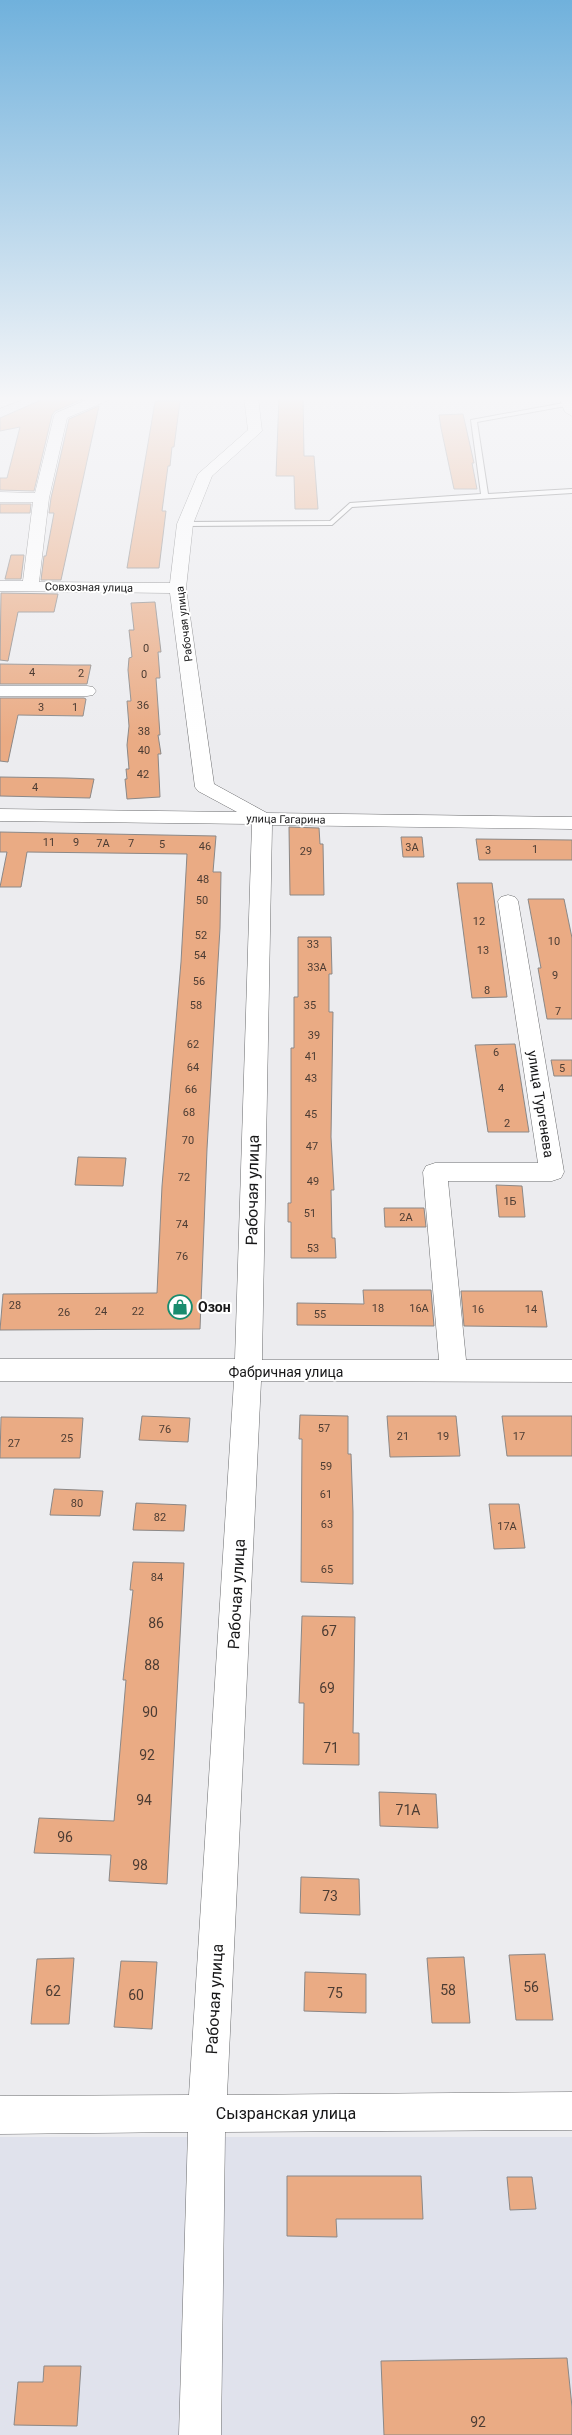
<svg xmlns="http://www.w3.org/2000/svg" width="572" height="2435" viewBox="0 0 572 2435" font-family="Roboto,sans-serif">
  <rect width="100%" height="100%" fill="#ececef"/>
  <rect fill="#e0e2ec" x="0" y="2137" width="572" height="298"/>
  <g fill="#eaab84" stroke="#8b8887">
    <path d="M48 397H76L83 399 55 411 52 415 34 491 0 490V478H7L20 427 0 431V418Z"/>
    <path d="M279 397H303L304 456H314L318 509H295L294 476H276Z"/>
    <path d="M158 401H180L174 447H172L170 466H168L162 511H166L159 568H127L155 402Z"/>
    <path d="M99 406 61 580H41L44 556H46L54 513H49L51 498 69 419Z"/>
    <path d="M463 414 474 463H472L477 489H454L441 428 439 415Z"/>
    <path d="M0 504H31L30 513H0Z"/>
    <path d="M11 555H24L21 579H5Z"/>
    <path d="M1 593 58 594 54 612H18L8 661 0 660Z"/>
    <path d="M155 602 161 652H158L160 678H156L160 735H158L161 754H158L160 797 127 799 125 779H127L126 769H129L127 745 129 726 127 701H131L128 670 129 658 132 657 129 630H134L131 603Z"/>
    <path d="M0 664 73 665H91L87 684H0Z"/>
    <path d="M0 698H84L86 699 83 716 18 715 8 762 0 761Z"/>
    <path d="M0 777 67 778 94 779 90 798 0 796Z"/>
    <path d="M289 827 319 828 320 844H323L324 895H290Z"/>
    <path d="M0 832 216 836 213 872H221L220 928 207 1149 200 1329 0 1330 3 1294 157 1293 162 1186 181 962 187 854 27 852 21 887H0L7 852H0Z"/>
    <path d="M401 837H422L424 857H403Z"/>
    <path d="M476 839 572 840V860H479Z"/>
    <path d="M457 883H492L507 997 472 998Z"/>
    <path d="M528 899H564L572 938V1019H547L538 968H541Z"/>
    <path d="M298 937H331L332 974H329V1012H333L331 1137 334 1190H331L332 1238H335L336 1258H291V1222H288V1203H291V1048H294V997H298Z"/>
    <path d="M515 1044 529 1132H488L475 1045Z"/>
    <path d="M551 1060H572V1076H554Z"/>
    <path d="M78 1157 126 1158 123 1186 75 1185Z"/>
    <path d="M496 1185 522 1186 525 1217H499Z"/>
    <path d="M384 1208H424L426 1227H385Z"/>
    <path d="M363 1290H431L434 1326 297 1325V1303L364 1304Z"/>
    <path d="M461 1291H542L547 1327 464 1326Z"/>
    <path d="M300 1415 348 1416V1454H351L353 1512V1584L301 1582 302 1439H299Z"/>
    <path d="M142 1416 190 1418 188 1442 139 1440Z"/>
    <path d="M387 1416H456L460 1456 390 1457Z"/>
    <path d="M502 1416H572V1456H507Z"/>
    <path d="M1 1417 83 1418 80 1458H0Z"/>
    <path d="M54 1489 103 1491 100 1516 50 1515Z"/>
    <path d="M136 1503 186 1505 184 1531 133 1530Z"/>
    <path d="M489 1504H519L525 1548 494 1549Z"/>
    <path d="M133 1562 184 1563 167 1884 109 1881 111 1855 34 1853 39 1818 114 1821 126 1680H123L133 1590H130Z"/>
    <path d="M302 1616 355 1617 353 1733H359V1765L303 1764 304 1703H299Z"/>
    <path d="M379 1792 436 1794 438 1828 380 1826Z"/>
    <path d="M301 1877 359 1879 360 1915 300 1913Z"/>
    <path d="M545 1954 553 2020H516L509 1955Z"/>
    <path d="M464 1957 470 2023H432L427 1958Z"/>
    <path d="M74 1958 69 2024H31L37 1959Z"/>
    <path d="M121 1961 157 1962 152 2029 114 2027Z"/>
    <path d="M305 1972 366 1974V2013L304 2011Z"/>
    <path d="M287 2176H421L423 2219H336L337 2237 287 2236Z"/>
    <path d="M507 2177H532L536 2209 510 2210Z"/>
    <path d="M567 2358 572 2407V2435H384L381 2361Z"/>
    <path d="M44 2366H81L77 2426 14 2425 18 2382H43Z"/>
  </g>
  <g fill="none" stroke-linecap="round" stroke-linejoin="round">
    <g stroke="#6d6e70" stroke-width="2">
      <path id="lane" d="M569 402 572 403 571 405 477 422 488 494 572 489V493L352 507 332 525 185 526 181 524 185 522 330 521 350 503 481 494 471 420Z"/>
    </g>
    <g stroke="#6d6e70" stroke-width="1">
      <g id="street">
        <path d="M5 397H23L21 400 0 408V399Z"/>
        <path d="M93 397H111L109 400 67 418 49 498 39 582 170 583 177 524 198 474 248 430 244 397H258L262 431 212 476 193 524 186 588 214 784 267 813 572 817V829L272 825 262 1360H439L423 1172 426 1166 435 1163H538L498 901 501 897 508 895 515 897 518 901 564 1172 561 1178 552 1181H448L466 1360H572V1382L261 1381 227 2095 572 2092V2130L225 2132 221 2435H179L188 2132 0 2134V2096L189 2095 234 1381H0V1359H235L252 824 0 821V809L237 812 198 791 195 787 170 593 0 591V581H23L33 502H0V492L35 493 54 416 56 413Z"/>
        <path d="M559 397H572V416L565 412Z"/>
        <path d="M0 686H87L93 687 96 691 93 695 87 696H0Z"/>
      </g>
    </g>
    <use href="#lane" fill="#fff" fill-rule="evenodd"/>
    <use href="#street" fill="#fff" fill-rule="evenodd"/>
  </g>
  <linearGradient id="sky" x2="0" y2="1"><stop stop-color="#70b1dc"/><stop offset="0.54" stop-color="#f6f6f8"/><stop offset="1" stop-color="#f6f6f8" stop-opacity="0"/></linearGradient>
  <rect width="572" height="738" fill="url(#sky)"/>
  <defs>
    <g id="shop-ring" transform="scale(1.25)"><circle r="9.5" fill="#fff" stroke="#198c6e" stroke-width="1.5"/><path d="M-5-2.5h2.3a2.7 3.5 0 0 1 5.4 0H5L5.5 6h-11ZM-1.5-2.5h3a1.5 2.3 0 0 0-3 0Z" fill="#198c6e"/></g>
  </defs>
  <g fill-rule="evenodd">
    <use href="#shop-ring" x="180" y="1307"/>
  </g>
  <g text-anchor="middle" stroke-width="4" stroke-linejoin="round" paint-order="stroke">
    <g font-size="11" fill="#171718" stroke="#fff">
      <text transform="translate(89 587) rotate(1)" y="4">Совхозная улица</text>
      <text transform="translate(184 624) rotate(-97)" y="4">Рабочая улица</text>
      <text transform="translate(286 819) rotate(1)" y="4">улица Гагарина</text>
    </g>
    <g font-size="11" fill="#4c3c33">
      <text x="146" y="652">0</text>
      <text x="32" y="676">4</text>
      <text x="81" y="677">2</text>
      <text x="144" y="678">0</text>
      <text x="143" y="709">36</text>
      <text x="41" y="711">3</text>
      <text x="75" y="711">1</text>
      <text x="144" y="735">38</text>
      <text x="144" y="754">40</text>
      <text x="143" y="778">42</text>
      <text x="35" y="791">4</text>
      <text x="49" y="846">11</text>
      <text x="76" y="846">9</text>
      <text x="103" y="847">7А</text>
      <text x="131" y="847">7</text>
      <text x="162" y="848">5</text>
      <text x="205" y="850">46</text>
      <text x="412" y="851">3А</text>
      <text x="535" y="853">1</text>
      <text x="488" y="854">3</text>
      <text x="306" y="855">29</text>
      <text x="203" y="883">48</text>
      <text x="202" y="904">50</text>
      <text x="479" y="925">12</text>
      <text x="201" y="939">52</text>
      <text x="554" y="945">10</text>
      <text x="313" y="948">33</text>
      <text x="483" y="954">13</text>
      <text x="200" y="959">54</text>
      <text x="317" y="971">33А</text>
      <text x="555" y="979">9</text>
      <text x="199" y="985">56</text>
      <text x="487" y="994">8</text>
      <text x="196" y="1009">58</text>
      <text x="310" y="1009">35</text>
      <text x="558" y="1015">7</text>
      <text x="314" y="1039">39</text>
      <text x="193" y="1048">62</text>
      <text x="496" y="1056">6</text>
      <text x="311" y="1060">41</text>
      <text x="193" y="1071">64</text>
      <text x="562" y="1072">5</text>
      <text x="311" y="1082">43</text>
      <text x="501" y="1092">4</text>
      <text x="191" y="1093">66</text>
      <text x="189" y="1116">68</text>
      <text x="311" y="1118">45</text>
      <text x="507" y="1127">2</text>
      <text x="188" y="1144">70</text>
      <text x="312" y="1150">47</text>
      <text x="184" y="1181">72</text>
      <text x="313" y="1185">49</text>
      <text x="510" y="1205">1Б</text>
      <text x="310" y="1217">51</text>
      <text x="406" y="1221">2А</text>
      <text x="182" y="1228">74</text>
      <text x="313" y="1252">53</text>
      <text x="182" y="1260">76</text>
      <text x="15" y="1309">28</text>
      <text x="378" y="1312">18</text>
      <text x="419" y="1312">16А</text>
      <text x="478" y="1313">16</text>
      <text x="531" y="1313">14</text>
      <text x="101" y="1315">24</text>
      <text x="138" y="1315">22</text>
      <text x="64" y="1316">26</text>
      <text x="320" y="1318">55</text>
      <text x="324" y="1432">57</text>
      <text x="165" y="1433">76</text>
      <text x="403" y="1440">21</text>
      <text x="443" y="1440">19</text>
      <text x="519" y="1440">17</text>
      <text x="67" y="1442">25</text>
      <text x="14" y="1447">27</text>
      <text x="326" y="1470">59</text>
      <text x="326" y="1498">61</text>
      <text x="77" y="1507">80</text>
      <text x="160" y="1521">82</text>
      <text x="327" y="1528">63</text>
      <text x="507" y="1530">17А</text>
      <text x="327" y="1573">65</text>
      <text x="157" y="1581">84</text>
    </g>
    <g font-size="14" fill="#171718" stroke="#fff">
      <text transform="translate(541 1104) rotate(81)" y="5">улица Тургенева</text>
      <text x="286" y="1377">Фабричная улица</text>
    </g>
    <g font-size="14" font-weight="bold" fill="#171718" stroke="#fff" text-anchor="start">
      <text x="198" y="1312">Озон</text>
    </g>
    <g font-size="14" fill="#4c3c33">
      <text x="156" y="1628">86</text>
      <text x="329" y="1636">67</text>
      <text x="152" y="1670">88</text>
      <text x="327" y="1693">69</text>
      <text x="150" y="1717">90</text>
      <text x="331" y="1753">71</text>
      <text x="147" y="1760">92</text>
      <text x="144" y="1805">94</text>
      <text x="408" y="1815">71А</text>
      <text x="65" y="1842">96</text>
      <text x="140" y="1870">98</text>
      <text x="330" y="1901">73</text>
      <text x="531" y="1992">56</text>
      <text x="448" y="1995">58</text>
      <text x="53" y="1996">62</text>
      <text x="335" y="1998">75</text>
      <text x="136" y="2000">60</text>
      <text x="478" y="2427">92</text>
    </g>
    <g font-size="16" fill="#171718" stroke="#fff">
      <text transform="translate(252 1190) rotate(-89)" y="6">Рабочая улица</text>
      <text transform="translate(236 1594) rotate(-87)" y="6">Рабочая улица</text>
      <text transform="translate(214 1999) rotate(-87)" y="6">Рабочая улица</text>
      <text x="286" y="2119">Сызранская улица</text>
    </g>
  </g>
</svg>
